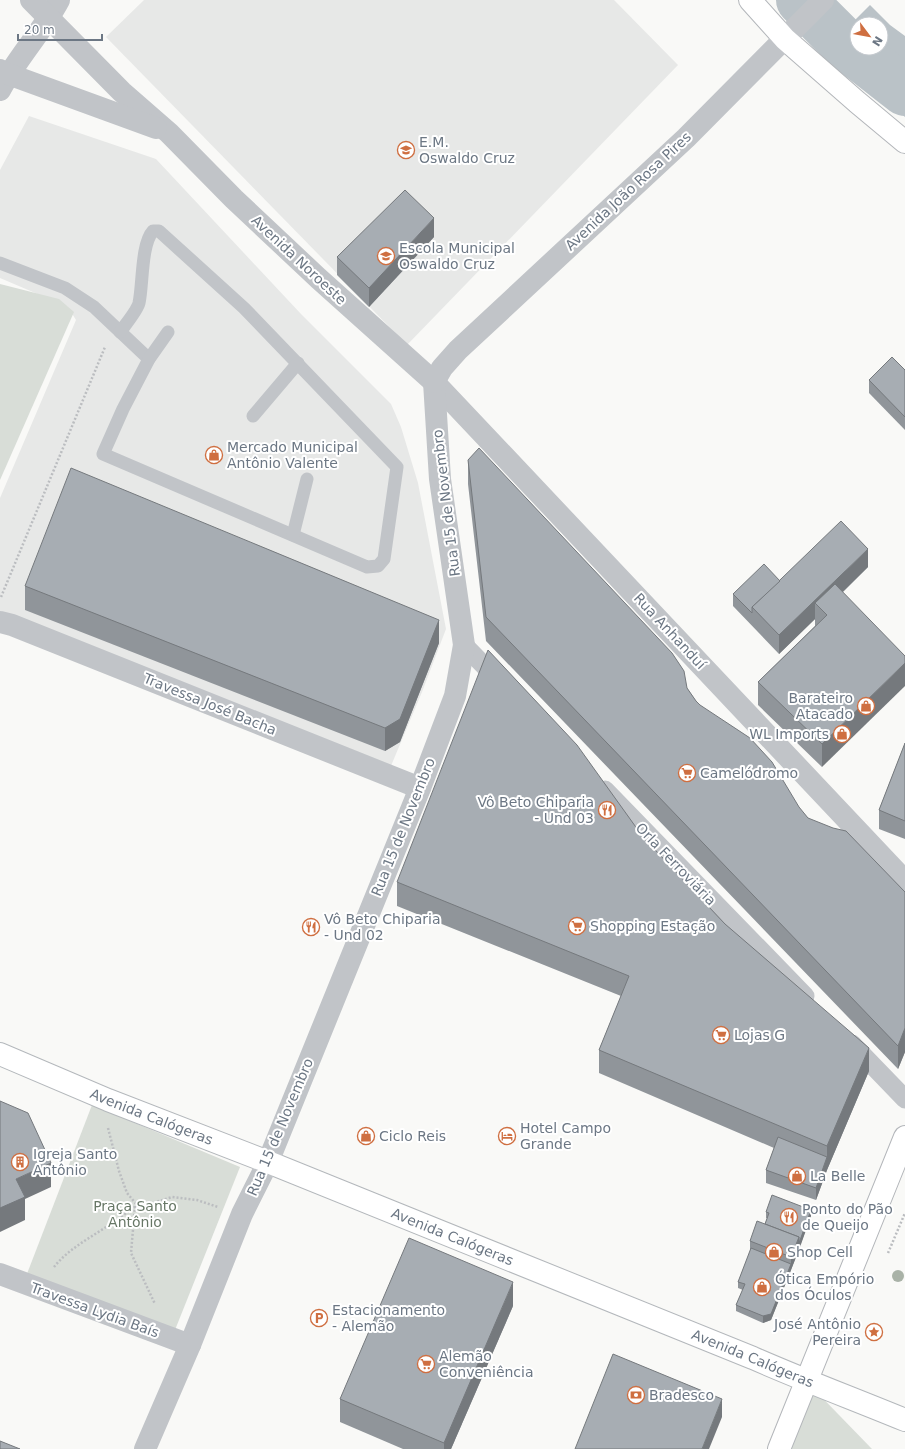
<svg xmlns="http://www.w3.org/2000/svg" width="905" height="1449" viewBox="0 0 905 1449" font-family="'DejaVu Sans',sans-serif">
  <rect width="100%" height="100%" fill="#f9f9f7"/>
  <g fill="#e7e8e7">
    <path d="M144 0H614L678 65 407 345 106 37Z"/>
    <path d="M29 116 156 159 301 314 391 404 401 427 418 483 446 629 422 692 388 773 0 611V498L76 320 68 307 0 278V170Z"/>
  </g>
  <g fill="#d8ddd7">
    <path d="M0 284 59 299 74 312 0 480Z"/>
    <path d="M92 1105 240 1167 173 1335 25 1279Z"/>
    <path d="M806 1381 872 1449H779Z"/>
  </g>
  <path fill="#bac2c7" fill-rule="evenodd" d="M870 5 890 25 905 36V117L826 49ZM857 24H881V48H857Z"/>
  <g fill="none" stroke-linecap="round" stroke-linejoin="round">
    <path stroke="#bac2c7" stroke-width="50" d="M801 0 846 45 905 91"/>
    <g stroke="#b4b8bc" stroke-width="24">
      <g id="secondary">
        <path id="s1" d="M0 1054 108 1100 268 1162 753 1358C803 1380 854 1399 905 1420"/>
      </g>
    </g>
    <g stroke="#b3b6ba" stroke-width="24">
      <g id="primary">
        <path d="M750 0 785 39 857 102 905 142"/>
        <path d="M779 1449 905 1137"/>
      </g>
    </g>
    <g stroke="#bbbdc0" stroke-width="2.5" stroke-dasharray="2 2" stroke-linecap="butt">
      <path d="M1 597 105 347"/>
      <path d="M108 1128 119 1171 127 1193 137 1205 153 1203 172 1197 197 1200 218 1207"/>
      <path d="M135 1206 131 1253 155 1304"/>
      <path d="M888 1253 905 1213"/>
      <path d="M54 1267C69 1248 92 1237 112 1223 120 1218 127 1212 135 1207"/>
    </g>
    <g stroke="#c1c4c8" stroke-width="13">
      <path d="M0 263 65 288 94 307 149 359"/>
      <path d="M120 332C125 325 137 311 139 303 143 285 141 244 153 231H159L244 308 397 467 384 559 378 566 367 567 103 454 123 409 149 359 168 332"/>
      <path d="M253 416 298 363"/>
      <path d="M293 535 307 479"/>
    </g>
    <g stroke="#c1c4c8" stroke-width="19">
      <path d="M464 645 500 682"/>
      <path d="M605 790 805 996"/>
      <path d="M852 1044 905 1099"/>
    </g>
    <g stroke="#c1c4c8" stroke-width="22">
      <path d="M0 90C17 58 42 32 59 0"/>
      <path d="M434 382 905 881"/>
      <path d="M0 622 12 625 420 788"/>
      <path d="M0 1274 190 1345"/>
      <path d="M145 1449 190 1345 242 1214 268 1162 420 788 455 696 464 645 440 479 434 382"/>
    </g>
    <g stroke="#c1c4c8" stroke-width="22">
      <path d="M31 0 122 92 169 133 234 199 318 278 434 382 442 368 458 350 686 138 823 0"/>
      <path d="M0 70 8 74 156 128"/>
    </g>
    <use href="#secondary" stroke="#fff" stroke-width="22"/>
    <use href="#primary" stroke="#fff" stroke-width="22"/>
  </g>
  <circle fill="#a9b2a7" cx="898" cy="1276" r="6"/>
  <g fill="#90959a">
    <path d="M434 237 369 307 337 275V257Z"/>
    <path d="M905 370V430L869 393V380Z"/>
    <path d="M468 460 687 688 696 701 808 818 905 892V1052L898 1069 486 641 468 484Z"/>
    <path d="M868 567 843 592 822 767 758 705V682L815 626V619L779 654 733 606V594L780 581Z"/>
    <path d="M25 586 439 643 400 742 385 751 25 610Z"/>
    <path d="M905 743V839L879 829V810Z"/>
    <path d="M643 837 725 924 869 1071 827 1170 816 1200 766 1183V1170L774 1148 599 1073V1050L621 996 397 906V882Z"/>
    <path d="M766 1212 811 1216 791 1270 771 1320 763 1323 736 1311V1305L743 1290 738 1288V1282L750 1252V1241L765 1224 767 1218H766Z"/>
    <path d="M513 1306 451 1449H403L340 1422V1399Z"/>
  </g>
  <g fill="#75797d">
    <path d="M434 218V237L369 307V288Z"/>
    <path d="M868 549V567L823 611 815 603V619L779 654V635Z"/>
    <path d="M439 620V643L400 742 385 751V728Z"/>
    <path d="M905 663V686L822 767V744Z"/>
    <path d="M905 1028V1052L898 1069V1046Z"/>
    <path d="M869 1048V1071L827 1170 816 1200V1188L827 1157V1146Z"/>
    <path d="M51 1163V1187L25 1199V1220L0 1232V1208L16 1179Z"/>
    <path d="M811 1210V1216L799 1250 771 1320 763 1323V1316L791 1264V1257L799 1237Z"/>
    <path d="M513 1282V1306L451 1449H444V1443Z"/>
    <path d="M722 1399V1417L709 1449H702Z"/>
  </g>
  <g fill="#a7adb3" stroke="#75797d">
    <path d="M405 190 434 218 369 288 337 257Z"/>
    <path d="M892 357 905 370V417L869 380Z"/>
    <path d="M479 448 672 653 684 671 687 688 696 701 700 705 750 738 772 762 799 807 808 818 833 828 846 831 905 892V1028L898 1046 486 617 468 460Z"/>
    <path d="M71 468 439 620 400 719 385 728 25 586Z"/>
    <path d="M841 521 868 549 779 635 752 607Z"/>
    <path d="M764 564 780 581 752 607V613L733 594Z"/>
    <path d="M835 584 905 656V663L822 744 758 682 827 615 815 603Z"/>
    <path d="M488 650 577 745 643 837 725 924 869 1048 827 1146 599 1050 629 976 397 882Z"/>
    <path d="M905 743V821L879 810Z"/>
    <path d="M0 1101 28 1113 51 1163 16 1179 25 1197 0 1208Z"/>
    <path d="M778 1137 827 1157 816 1188 766 1170Z"/>
    <path d="M772 1195 811 1210 799 1243V1237L765 1224 769 1213 766 1212Z"/>
    <path d="M757 1221 799 1237 791 1257 750 1241Z"/>
    <path d="M409 1238 513 1282 444 1443 340 1399Z"/>
    <path d="M751 1248 791 1264 771 1314 763 1316 736 1305 745 1284 738 1282Z"/>
    <path d="M613 1354 722 1399 702 1449H575Z"/>
    <path d="M0 1441 20 1449H0Z"/>
  </g>
  <defs>
    <g id="school-ring" transform="scale(0.9)"><circle r="9.5" fill="#fff" stroke="#cf6f41" stroke-width="1.5"/><path d="M0-5L7-2L0 1L-7-2ZM-4 1L0 2.5L4 1V4Q0 6-4 4Z" fill="#cf6f41"/></g>
    <g id="shop-ring" transform="scale(0.9)"><circle r="9.5" fill="#fff" stroke="#cf6f41" stroke-width="1.5"/><path d="M-5-2.5h2.3a2.7 3.5 0 0 1 5.4 0H5L5.5 6h-11ZM-1.5-2.5h3a1.5 2.3 0 0 0-3 0Z" fill="#cf6f41"/></g>
    <g id="supermarket-ring" transform="scale(0.9)"><circle r="9.5" fill="#fff" stroke="#cf6f41" stroke-width="1.5"/><path d="M-6-5.5h2.5l.6 2H6L4.5 2H-2.5L-4.4-4H-6ZM-1.5 3.2a1.3 1.3 0 1 0 .1 0ZM3 3.2a1.3 1.3 0 1 0 .1 0Z" fill="#cf6f41"/></g>
    <g id="restaurant-ring" transform="scale(0.9)"><circle r="9.5" fill="#fff" stroke="#cf6f41" stroke-width="1.5"/><path d="M-5-6h1v4h1v-4h1v4h1v-4h1v5L-1.5 .5V6h-2V.5L-5-1ZM5-6V6H3V1.5H1.5Q1.5-4 5-6Z" fill="#cf6f41"/></g>
    <g id="hotel-ring" transform="scale(0.9)"><circle r="9.5" fill="#fff" stroke="#cf6f41" stroke-width="1.5"/><path d="M-6-4.5h1.5V1H6V5H4.5V3h-9V5H-6ZM-4 0a1.8 1.8 0 1 1 3.6 0ZM.5 0V-2.5h3Q6-2.5 6 0Z" fill="#cf6f41"/></g>
    <g id="building-ring" transform="scale(0.9)"><circle r="9.5" fill="#fff" stroke="#cf6f41" stroke-width="1.5"/><path d="M-4-6H4V6H1V3H-1V6H-4ZM-2.5-4.3h1.7v1.8h-1.7ZM.8-4.3h1.7v1.8H.8ZM-2.5-1h1.7V.8h-1.7ZM.8-1h1.7V.8H.8Z" fill="#cf6f41"/></g>
    <g id="parking-ring" transform="scale(0.9)"><circle r="9.5" fill="#fff" stroke="#cf6f41" stroke-width="1.5"/><path d="M-3.5-5.5H1a3.5 3.5 0 0 1 0 7H-1V5.5H-3.5ZM-1-3.4V-.6H.8a1.4 1.4 0 0 0 0-2.8Z" fill="#cf6f41"/></g>
    <g id="sight-ring" transform="scale(0.9)"><circle r="9.5" fill="#fff" stroke="#cf6f41" stroke-width="1.5"/><path d="M0-6L1.8-2.2L6-1.7L2.9 1.2L3.7 5.4L0 3.3L-3.7 5.4L-2.9 1.2L-6-1.7L-1.8-2.2Z" fill="#cf6f41"/></g>
    <g id="bank-ring" transform="scale(0.9)"><circle r="9.5" fill="#fff" stroke="#cf6f41" stroke-width="1.5"/><path d="M-6-4H6V4H-6ZM0-2.3a2.3 2.3 0 1 0 0 4.6a2.3 2.3 0 1 0 0-4.6Z" fill="#cf6f41"/></g>
  </defs>
  <g fill-rule="evenodd">
    <use href="#school-ring" x="406" y="150"/>
    <use href="#school-ring" x="386" y="256"/>
    <use href="#shop-ring" x="214" y="455"/>
    <use href="#shop-ring" x="866" y="706"/>
    <use href="#shop-ring" x="842" y="734"/>
    <use href="#supermarket-ring" x="687" y="773"/>
    <use href="#restaurant-ring" x="607" y="810"/>
    <use href="#supermarket-ring" x="577" y="926"/>
    <use href="#restaurant-ring" x="311" y="927"/>
    <use href="#supermarket-ring" x="721" y="1035"/>
    <use href="#shop-ring" x="366" y="1136"/>
    <use href="#hotel-ring" x="507" y="1136"/>
    <use href="#building-ring" x="20" y="1162"/>
    <use href="#shop-ring" x="797" y="1176"/>
    <use href="#restaurant-ring" x="789" y="1217"/>
    <use href="#shop-ring" x="774" y="1252"/>
    <use href="#shop-ring" x="762" y="1287"/>
    <use href="#parking-ring" x="319" y="1318"/>
    <use href="#sight-ring" x="874" y="1332"/>
    <use href="#supermarket-ring" x="426" y="1364"/>
    <use href="#bank-ring" x="636" y="1395"/>
  </g>
  <g text-anchor="middle" stroke-width="4" stroke-linejoin="round" paint-order="stroke">
    <g font-size="14" fill="#6c7784" stroke="#fff" text-anchor="start">
      <text x="419" y="147">E.M.<tspan x="419" dy="16">Oswaldo Cruz</tspan></text>
      <text x="399" y="253">Escola Municipal<tspan x="399" dy="16">Oswaldo Cruz</tspan></text>
      <text x="227" y="452">Mercado Municipal<tspan x="227" dy="16">Antônio Valente</tspan></text>
      <text x="853" y="703" text-anchor="end">Barateiro<tspan x="853" dy="16">Atacado</tspan></text>
      <text x="829" y="739" text-anchor="end">WL Imports</text>
      <text x="700" y="778">Camelódromo</text>
      <text x="594" y="807" text-anchor="end">Vô Beto Chiparia<tspan x="594" dy="16">- Und 03</tspan></text>
      <text x="324" y="924">Vô Beto Chiparia<tspan x="324" dy="16">- Und 02</tspan></text>
      <text x="590" y="931">Shopping Estação</text>
      <text x="734" y="1040">Lojas G</text>
      <text x="520" y="1133">Hotel Campo<tspan x="520" dy="16">Grande</tspan></text>
      <text x="379" y="1141">Ciclo Reis</text>
      <text x="33" y="1159">Igreja Santo<tspan x="33" dy="16">Antônio</tspan></text>
      <text x="810" y="1181">La Belle</text>
      <text x="802" y="1214">Ponto do Pão<tspan x="802" dy="16">de Queijo</tspan></text>
      <text x="787" y="1257">Shop Cell</text>
      <text x="775" y="1284">Ótica Empório<tspan x="775" dy="16">dos Óculos</tspan></text>
      <text x="332" y="1315">Estacionamento<tspan x="332" dy="16">- Alemão</tspan></text>
      <text x="861" y="1329" text-anchor="end">José Antônio<tspan x="861" dy="16">Pereira</tspan></text>
      <text x="439" y="1361">Alemão<tspan x="439" dy="16">Conveniência</tspan></text>
      <text x="649" y="1400">Bradesco</text>
    </g>
    <g font-size="14" fill="#6c7784" stroke="#fff">
      <text transform="translate(628 191) rotate(-43)" y="5">Avenida João Rosa Pires</text>
      <text transform="translate(299 260) rotate(43)" y="5">Avenida Noroeste</text>
      <text transform="translate(446 503) rotate(-97)" y="5">Rua 15 de Novembro</text>
      <text transform="translate(670 631) rotate(47)" y="5">Rua Anhanduí</text>
      <text transform="translate(210 704) rotate(22)" y="5">Travessa José Bacha</text>
      <text transform="translate(403 827) rotate(-68)" y="5">Rua 15 de Novembro</text>
      <text transform="translate(676 864) rotate(46)" y="5">Orla Ferroviária</text>
      <text dy="5" stroke="none"><textPath href="#s1" startOffset="164">Avenida Calógeras</textPath></text>
      <text transform="translate(280 1127) rotate(-67)" y="5">Rua 15 de Novembro</text>
      <text dy="5" stroke="none"><textPath href="#s1" startOffset="488">Avenida Calógeras</textPath></text>
      <text transform="translate(95 1310) rotate(20)" y="5">Travessa Lydia Baís</text>
      <text dy="5" stroke="none"><textPath href="#s1" startOffset="812">Avenida Calógeras</textPath></text>
    </g>
    <g font-size="14" fill="#677766" stroke="#fff">
      <text x="135" y="1211">Praça Santo<tspan x="135" dy="16">Antônio</tspan></text>
    </g>
  </g>
  <g transform="translate(869 36) rotate(122)"><circle r="19" fill="#ffffff" stroke="#c4c9ce"/>
  <path d="M0-3L7 15L0 10L-7 15Z" fill="#cf6f41"/>
  <text y="-6" font-size="11" font-weight="bold" text-anchor="middle" fill="#6c7784">N</text>
  </g>
  <path d="M18 34v6h84v-6" fill="none" stroke="#6c7784" stroke-width="2"/>
  <text x="24" y="34" font-size="12" fill="#6c7784" stroke="#ffffff" stroke-width="3" paint-order="stroke">20 m</text>
</svg>
